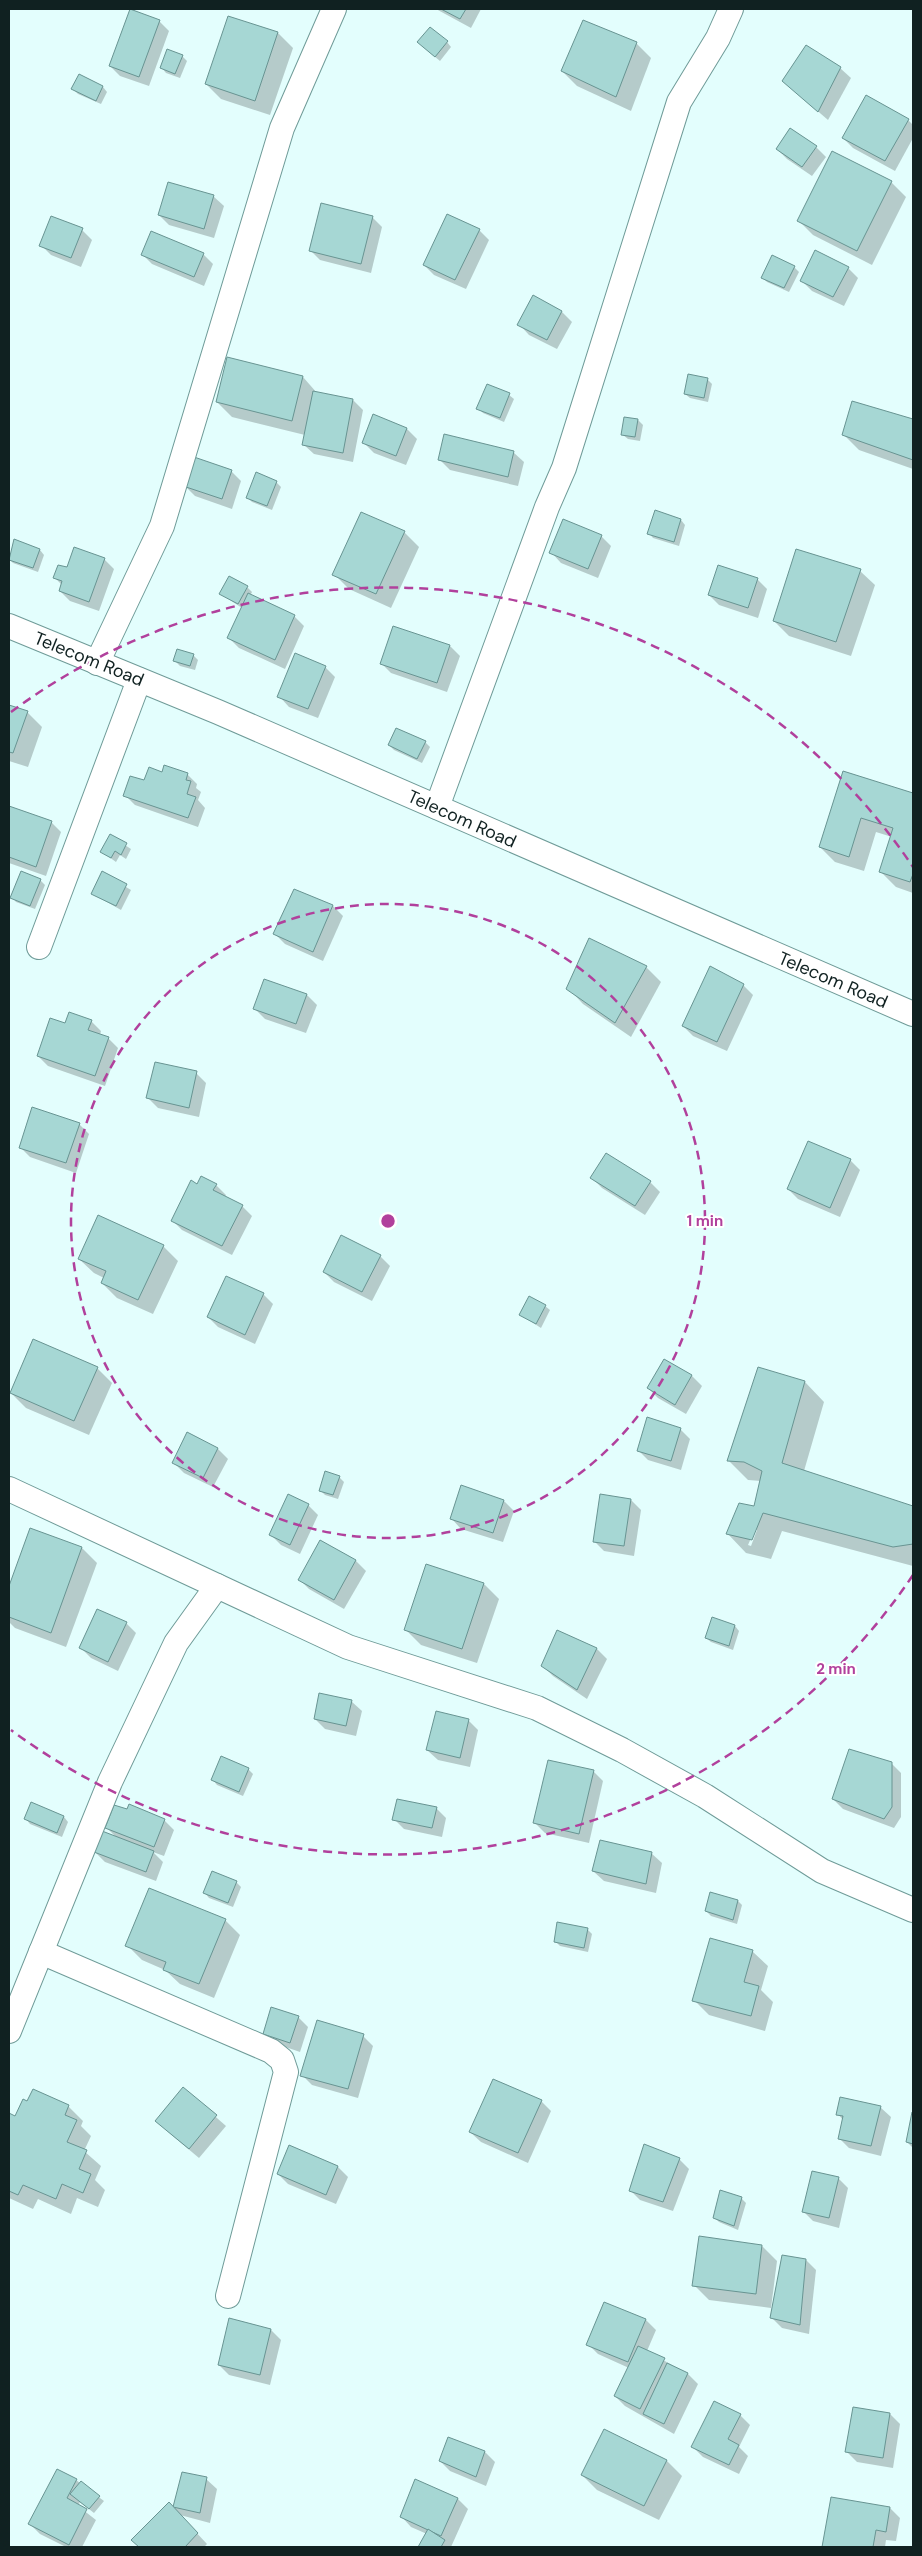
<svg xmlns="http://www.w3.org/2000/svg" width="922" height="2556" viewBox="0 0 922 2556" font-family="'DM Sans',sans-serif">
  <rect width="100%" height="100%" fill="#e3fefd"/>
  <g fill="#0003" fill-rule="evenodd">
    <path d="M436 9H481L471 28Z"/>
    <path d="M229 17 278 33 293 48 270 115 221 99 206 84Z"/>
    <path d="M159 21 169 31 149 86 120 76 110 66Z"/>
    <path d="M447 42 451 47 440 61 423 47Z"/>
    <path d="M636 43 651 58 631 111 577 86 562 71Z"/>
    <path d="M182 56 187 61 180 78 166 73 162 68Z"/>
    <path d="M840 68 851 78 828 120 783 81Z"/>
    <path d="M103 87 107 92 101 104 78 94 73 89Z"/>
    <path d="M908 120 913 125V138L895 171 853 148 843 138Z"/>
    <path d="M816 147 826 157 812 176 787 159 777 149Z"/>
    <path d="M891 182 906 197 872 265 813 235 798 220Z"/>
    <path d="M213 196 224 206 214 238 169 225 159 215Z"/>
    <path d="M372 217 382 227 371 273 320 260 310 250Z"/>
    <path d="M82 230 92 240 81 267 51 255 41 245Z"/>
    <path d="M479 230 489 240 466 289 434 275 424 265Z"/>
    <path d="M142 254H203L213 264 204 286 152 264Z"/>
    <path d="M794 267 799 272 789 292 767 282 763 278Z"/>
    <path d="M848 268 858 278 844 306 812 291 802 281Z"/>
    <path d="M562 312 572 322 557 349 529 335 519 324Z"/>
    <path d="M303 377 317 393 353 400 363 410 353 462 314 454 303 444 305 435 232 417 217 402Z"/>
    <path d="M707 379 712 384 708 402 690 398 685 394Z"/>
    <path d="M509 395 514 399 504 422 483 413 478 408Z"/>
    <path d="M853 403 913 420V469L859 450 844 435Z"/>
    <path d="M626 418 638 420 643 425 640 441 628 439 623 435Z"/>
    <path d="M407 429 417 439 406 465 374 453 364 443Z"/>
    <path d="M513 452 524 462 518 486 450 470 440 460Z"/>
    <path d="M231 471 241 481 232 509 195 496 185 486Z"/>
    <path d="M276 482 281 487 272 510 252 502 247 497Z"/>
    <path d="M656 512 681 520 685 525 679 546 653 538 649 533Z"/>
    <path d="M404 532 419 547 391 608 349 589 334 574Z"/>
    <path d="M601 536 611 546 598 578 561 563 551 552Z"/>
    <path d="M15 541 40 550 44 555 38 572 13 563 9 559Z"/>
    <path d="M104 559 114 569 99 611 70 601 60 591 62 585 54 577 67 569Z"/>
    <path d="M860 571 875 585 851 656 789 636 774 621Z"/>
    <path d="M230 578 248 588 252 592 250 596 294 616 304 626 285 669 239 648 229 638 242 608 221 594Z"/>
    <path d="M757 579 767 589 758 618 719 605 709 595Z"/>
    <path d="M450 646 460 656 447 692 391 673 381 663Z"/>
    <path d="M193 655 198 660 195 670 180 666 175 661Z"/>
    <path d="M325 667 335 677 318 718 289 707 279 696Z"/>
    <path d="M9 706 27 712 42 727 28 767 9 761Z"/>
    <path d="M425 742 430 747 422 763 394 750 389 745Z"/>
    <path d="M844 772 913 794V893L896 887 881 872 892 837 876 832 864 871 835 862 820 847Z"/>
    <path d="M162 773 187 774 197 784 196 788 201 792 198 800 205 808 198 827 135 805 125 795Z"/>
    <path d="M9 807 51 822 61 832 46 876 9 863Z"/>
    <path d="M111 836 131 849 126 859 120 855 116 862 102 852Z"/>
    <path d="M103 873 131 890 121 910 93 894Z"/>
    <path d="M40 880 45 885 35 909 16 902 12 897Z"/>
    <path d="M333 906 343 916 323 961 285 944 275 934Z"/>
    <path d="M646 967 661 982 631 1037 583 1004 568 988Z"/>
    <path d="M265 980 307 995 317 1005 306 1033 265 1019 255 1009Z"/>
    <path d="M743 985 753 995 727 1051 693 1036 683 1026Z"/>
    <path d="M91 1021 101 1031 100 1035 108 1038 118 1048 105 1086 48 1066 38 1056 66 1025Z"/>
    <path d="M196 1073 206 1083 199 1117 158 1108 148 1098Z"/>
    <path d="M79 1124 89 1134 76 1173 30 1157 20 1147Z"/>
    <path d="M850 1160 860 1170 840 1217 798 1199 788 1189Z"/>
    <path d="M592 1178 650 1182 660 1192 645 1215 602 1188Z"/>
    <path d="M198 1185H216L226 1195 225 1197 242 1206 252 1216 232 1255 182 1230 172 1220Z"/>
    <path d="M163 1246 178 1261 153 1314 117 1298 102 1283 104 1278 94 1273 79 1259Z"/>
    <path d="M380 1256 390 1266 372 1301 334 1282 324 1272Z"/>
    <path d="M263 1294 273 1304 255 1344 218 1327 208 1317Z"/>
    <path d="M545 1306 550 1310 541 1328 521 1315Z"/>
    <path d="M664 1360 692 1376 702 1386 686 1414 658 1398 648 1388Z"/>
    <path d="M97 1368 112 1383 89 1435 26 1408 11 1393Z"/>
    <path d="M759 1368 805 1382 824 1402 804 1471 913 1508V1566L782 1531 771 1559 746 1553 727 1533 755 1507 761 1481 748 1480 729 1461ZM755 1529 757 1530 751 1546 748 1545Z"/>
    <path d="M680 1429 690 1439 681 1470 648 1460 638 1450Z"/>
    <path d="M188 1434 218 1449 228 1459 213 1487 184 1473 174 1463Z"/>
    <path d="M339 1477 344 1482 338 1499 325 1495 320 1490Z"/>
    <path d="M462 1486 504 1501 514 1511 503 1542 461 1529 451 1518Z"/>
    <path d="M601 1496 631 1500 641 1510 634 1556 604 1551 594 1541Z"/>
    <path d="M308 1505 318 1515 300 1554 281 1545 271 1535Z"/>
    <path d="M30 1530 82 1548 97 1563 66 1647 15 1628 9 1622V1590Z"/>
    <path d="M321 1542 356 1561 366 1571 344 1609 309 1589 299 1579Z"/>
    <path d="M484 1584 499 1599 477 1663 421 1645 406 1630Z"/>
    <path d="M126 1623 136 1633 118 1671 91 1658 81 1648Z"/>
    <path d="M735 1626 739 1631 733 1650 711 1642 706 1638Z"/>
    <path d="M557 1632 597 1649 607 1659 587 1699 553 1676 543 1666Z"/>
    <path d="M351 1701 362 1711 356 1736 325 1729 315 1719Z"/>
    <path d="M468 1720 478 1730 470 1767 438 1760 427 1750Z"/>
    <path d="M891 1763 901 1773V1817L894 1828 843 1809 833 1799Z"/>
    <path d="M248 1769 253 1774 243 1796 217 1785 213 1780Z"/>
    <path d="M593 1771 603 1781 589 1843 545 1833 535 1823Z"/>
    <path d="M32 1804 64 1817 68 1822 62 1837 30 1824 26 1819Z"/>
    <path d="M436 1808 446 1818 442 1837 404 1829 394 1819Z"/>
    <path d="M164 1820 174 1830 164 1856 153 1852 163 1862 156 1881 105 1862 95 1852 117 1838 107 1828Z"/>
    <path d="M651 1853 662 1863 656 1893 604 1881 593 1871Z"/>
    <path d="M236 1882 241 1887 233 1907 209 1898 205 1893Z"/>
    <path d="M738 1901 742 1905 737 1924 711 1916 706 1911Z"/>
    <path d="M225 1920 240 1935 214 1998 180 1984 165 1970 142 1960 127 1945Z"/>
    <path d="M587 1929 592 1934 588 1952 560 1946 555 1941Z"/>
    <path d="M711 1940 753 1952 768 1966 761 1990 773 2002 765 2031 709 2015 694 2000Z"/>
    <path d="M298 2017 308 2027 300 2052 274 2043 264 2033Z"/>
    <path d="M363 2036 373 2046 358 2098 312 2085 302 2075Z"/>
    <path d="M184 2089 226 2126 199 2158 167 2131Z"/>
    <path d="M541 2101 551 2111 528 2163 481 2142 470 2132Z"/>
    <path d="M68 2106 83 2121 81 2126 91 2136 84 2151 101 2166 95 2180 105 2190 98 2207 77 2198 71 2214 38 2199 33 2209 9 2198V2114L16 2118Z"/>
    <path d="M880 2107 891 2117 881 2156 849 2148 839 2138 843 2120 838 2114Z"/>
    <path d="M913 2113V2148L907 2142Z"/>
    <path d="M290 2147 338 2167 348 2177 336 2204 288 2184 278 2174Z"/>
    <path d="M679 2159 689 2169 673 2211 640 2200 630 2190Z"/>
    <path d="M838 2178 848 2188 839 2228 813 2221 803 2211Z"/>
    <path d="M741 2198 746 2203 738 2230 719 2222 714 2217Z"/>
    <path d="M762 2246 777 2261 771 2308 709 2300 694 2285Z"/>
    <path d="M806 2260 816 2270 809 2334 782 2328 772 2318Z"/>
    <path d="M605 2304 646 2320 656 2330 647 2351 688 2374 698 2384 674 2434 625 2406 615 2396 629 2368 598 2354 588 2344Z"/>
    <path d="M230 2320 271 2330 281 2340 270 2385 229 2375 219 2365Z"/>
    <path d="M890 2414 900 2424 893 2468 857 2462 847 2452Z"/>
    <path d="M740 2415 750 2425 739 2447 748 2456 739 2474 703 2457 693 2447Z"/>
    <path d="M604 2430 667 2461 682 2476 659 2520 597 2490 582 2475Z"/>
    <path d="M485 2452 495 2462 486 2486 450 2471 440 2461Z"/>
    <path d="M183 2473 206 2479 217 2489 210 2523 180 2515 207 2544 204 2547H140L133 2540 174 2509Z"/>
    <path d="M76 2480 104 2501 94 2513 80 2502 78 2506 96 2520 82 2547H66L40 2534 30 2524Z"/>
    <path d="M416 2481 458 2499 468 2509 451 2547H419L427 2534 411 2527 401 2516Z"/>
    <path d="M890 2508 900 2518 896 2541 886 2540 885 2547H824Z"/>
  </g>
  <g fill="#a6d7d4" stroke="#689492">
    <path d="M130 9 160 20 139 77 109 66Z"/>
    <path d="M441 9H466L460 19Z"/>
    <path d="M228 16 278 32 255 101 205 84Z"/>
    <path d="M583 20 637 42 616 97 561 71Z"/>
    <path d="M430 27 448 41 435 57 417 42Z"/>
    <path d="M806 45 841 67 818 112 782 81Z"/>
    <path d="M167 49 183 55 175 74 160 68Z"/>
    <path d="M79 74 103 86 96 101 71 89Z"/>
    <path d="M866 95 909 119 885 161 842 138Z"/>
    <path d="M790 128 817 146 802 167 776 149Z"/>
    <path d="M832 151 892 181 857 251 797 221Z"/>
    <path d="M168 182 214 195 204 229 158 215Z"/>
    <path d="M321 203 373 216 361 264 309 251Z"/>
    <path d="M447 214 480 229 455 280 423 265Z"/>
    <path d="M51 216 83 228 71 258 39 246Z"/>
    <path d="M151 231 204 253 194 277 141 255Z"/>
    <path d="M815 250 849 267 833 297 800 281Z"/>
    <path d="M772 255 795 266 784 288 761 278Z"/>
    <path d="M533 295 562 311 547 340 517 325Z"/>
    <path d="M227 357 303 376 292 421 216 402Z"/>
    <path d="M688 374 708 378 704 398 684 394Z"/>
    <path d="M487 384 510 393 500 418 476 409Z"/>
    <path d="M313 391 353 399 343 453 302 445Z"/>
    <path d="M852 401 913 419V460L842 435Z"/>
    <path d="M373 414 407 428 396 456 362 443Z"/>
    <path d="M624 417 638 419 635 437 621 435Z"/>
    <path d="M444 434 514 451 508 477 438 460Z"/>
    <path d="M194 457 232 470 222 499 183 486Z"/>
    <path d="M256 472 277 481 267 506 246 498Z"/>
    <path d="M655 510 681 519 674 542 647 534Z"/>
    <path d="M361 512 405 531 376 594 332 575Z"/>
    <path d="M563 519 602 535 588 569 549 553Z"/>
    <path d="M14 539 40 549 33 568 9 560Z"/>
    <path d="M74 547 105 558 89 602 59 591 62 581 53 578 58 565 67 567Z"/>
    <path d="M796 549 861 569 836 642 773 621Z"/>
    <path d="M718 565 758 578 748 608 708 595Z"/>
    <path d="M229 576 248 586 238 604 219 594Z"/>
    <path d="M248 593 295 615 275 660 227 638Z"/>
    <path d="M393 626 450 645 437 683 380 664Z"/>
    <path d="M177 649 194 654 190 666 173 661Z"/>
    <path d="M295 653 326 666 308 709 277 697Z"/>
    <path d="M9 705 28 711 13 753 9 752Z"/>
    <path d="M396 728 426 741 417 759 388 745Z"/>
    <path d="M164 765 188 773 186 780 191 781 187 794 196 797 188 818 123 796 130 776 144 780 149 767 162 772Z"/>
    <path d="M843 771 913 793V874L910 882 879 872 893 828 861 818 849 857 819 847Z"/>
    <path d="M9 806 52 821 36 867 9 857Z"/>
    <path d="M110 834 127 843 121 855 115 851 111 858 100 852Z"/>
    <path d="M21 871 41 879 30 906 10 898Z"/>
    <path d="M102 871 127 884 116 906 91 894Z"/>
    <path d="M294 889 333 905 313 952 273 934Z"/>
    <path d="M589 938 647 966 615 1023 566 989Z"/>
    <path d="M710 966 744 984 717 1042 682 1026Z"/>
    <path d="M264 979 307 994 296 1024 253 1009Z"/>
    <path d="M69 1012 92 1020 88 1030 109 1037 95 1076 37 1056 50 1018 65 1023Z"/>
    <path d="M155 1062 197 1071 189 1108 146 1098Z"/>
    <path d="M32 1107 80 1123 66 1163 19 1148Z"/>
    <path d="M808 1141 851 1159 830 1208 787 1189Z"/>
    <path d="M606 1153 651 1181 635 1206 590 1178Z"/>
    <path d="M201 1176 217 1184 213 1190 243 1205 222 1246 171 1221 191 1180 197 1184Z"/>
    <path d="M98 1215 164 1245 138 1300 101 1283 106 1271 78 1259Z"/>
    <path d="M341 1235 381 1255 362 1292 323 1272Z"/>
    <path d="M226 1276 264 1293 245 1335 207 1317Z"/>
    <path d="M529 1296 546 1305 536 1324 519 1315Z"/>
    <path d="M33 1339 98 1367 74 1421 10 1393Z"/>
    <path d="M664 1359 692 1375 675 1405 647 1388Z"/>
    <path d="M758 1367 805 1381 782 1463 913 1506V1544L893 1547 763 1513 752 1540 726 1534 739 1503 754 1506 762 1471 744 1462 727 1461Z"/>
    <path d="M647 1417 681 1428 671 1461 637 1451Z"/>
    <path d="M187 1432 218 1448 203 1478 172 1463Z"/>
    <path d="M325 1471 340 1476 333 1495 319 1491Z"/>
    <path d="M461 1485 504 1500 493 1533 450 1519Z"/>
    <path d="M288 1494 309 1504 290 1545 269 1535Z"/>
    <path d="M600 1494 631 1499 624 1546 593 1542Z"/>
    <path d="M30 1528 82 1547 51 1633 9 1617V1586Z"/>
    <path d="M320 1540 356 1560 334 1600 298 1580Z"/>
    <path d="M426 1564 484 1583 462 1649 404 1630Z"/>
    <path d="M97 1609 127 1622 108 1662 79 1648Z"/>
    <path d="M712 1617 735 1625 729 1646 705 1638Z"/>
    <path d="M557 1630 597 1648 577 1690 541 1666Z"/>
    <path d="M319 1693 352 1700 346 1726 314 1719Z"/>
    <path d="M436 1711 469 1719 460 1758 426 1750Z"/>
    <path d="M849 1749 892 1762V1807L884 1819 832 1799Z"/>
    <path d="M221 1756 249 1768 239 1792 211 1780Z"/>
    <path d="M548 1760 594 1770 579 1834 533 1823Z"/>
    <path d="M397 1799 437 1807 432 1828 392 1820Z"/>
    <path d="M31 1802 64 1816 57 1833 24 1819Z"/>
    <path d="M129 1804 165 1819 154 1847 105 1828 114 1805 127 1809Z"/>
    <path d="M102 1831 154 1851 146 1872 94 1852Z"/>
    <path d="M600 1840 652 1852 646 1884 592 1871Z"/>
    <path d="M212 1871 237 1881 228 1903 203 1893Z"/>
    <path d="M149 1888 226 1919 199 1984 163 1970 166 1962 125 1946Z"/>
    <path d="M710 1892 738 1900 733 1920 705 1911Z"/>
    <path d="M557 1922 588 1928 584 1948 554 1942Z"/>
    <path d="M710 1938 753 1950 744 1982 759 1986 751 2016 692 2001Z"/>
    <path d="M271 2007 299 2016 290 2043 263 2034Z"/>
    <path d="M317 2020 364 2034 348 2089 300 2076Z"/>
    <path d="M493 2079 542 2100 518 2153 469 2132Z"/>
    <path d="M183 2087 217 2115 189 2149 155 2121Z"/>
    <path d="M33 2089 69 2105 65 2115 77 2120 67 2142 87 2150 79 2169 91 2174 83 2193 62 2184 56 2199 23 2185 18 2195 9 2191V2113L15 2116 23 2099 27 2101Z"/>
    <path d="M840 2097 881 2106 871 2146 838 2139 843 2116 836 2115Z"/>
    <path d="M912 2112H913V2144L906 2142Z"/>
    <path d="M644 2144 680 2158 663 2202 629 2191Z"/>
    <path d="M289 2145 338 2166 326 2195 277 2174Z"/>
    <path d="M812 2171 839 2177 829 2218 802 2212Z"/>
    <path d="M720 2190 742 2197 734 2226 713 2218Z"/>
    <path d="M699 2236 762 2245 756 2294 692 2286Z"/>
    <path d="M782 2255 806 2259 800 2325 770 2318Z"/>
    <path d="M604 2302 646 2319 628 2362 586 2345Z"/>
    <path d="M229 2318 271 2329 260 2375 218 2365Z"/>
    <path d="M638 2346 665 2358 640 2409 614 2396Z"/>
    <path d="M667 2363 688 2373 664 2424 643 2414Z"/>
    <path d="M714 2401 741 2414 728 2439 739 2445 729 2465 691 2447Z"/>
    <path d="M853 2407 890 2413 883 2458 845 2452Z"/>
    <path d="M604 2429 667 2460 644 2506 581 2475Z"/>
    <path d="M448 2437 485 2451 476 2477 439 2461Z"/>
    <path d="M57 2469 77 2479 67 2498 87 2509 69 2545 28 2524Z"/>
    <path d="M182 2472 207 2477 200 2513 173 2507Z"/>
    <path d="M415 2479 458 2498 441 2536 400 2517Z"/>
    <path d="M81 2481 100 2496 89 2509 70 2494Z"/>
    <path d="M831 2497 890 2507 886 2532 876 2530 873 2547H822Z"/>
    <path d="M169 2502 198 2533 185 2547H139L131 2540Z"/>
    <path d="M428 2529 445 2540 441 2547H418Z"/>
  </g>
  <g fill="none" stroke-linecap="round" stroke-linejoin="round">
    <g stroke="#6f9b98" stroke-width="26">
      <g id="street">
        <path d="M9 626 218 712 913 1014"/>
        <path d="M97 663 162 526 282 128 334 9"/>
        <path d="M437 807 547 507 564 468 679 102 718 38 731 9"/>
        <path d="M39 947 139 680"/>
        <path d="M9 1489 348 1647 537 1708 622 1750 705 1796 822 1871 913 1910"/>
        <path d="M41 1952 271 2051 282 2060 286 2072 228 2296"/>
        <path d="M9 2031 110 1782 176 1643 217 1586"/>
      </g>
    </g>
    <use href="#street" stroke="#fff" stroke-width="24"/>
  </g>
  <g fill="none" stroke="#b1409c" stroke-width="2.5" stroke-dasharray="9 6">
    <circle cx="388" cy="1221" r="317"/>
    <path d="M913 1575A633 633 0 0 1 11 1730M11 712A633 633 0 0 1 913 867"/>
  </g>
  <g text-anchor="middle" stroke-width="4" stroke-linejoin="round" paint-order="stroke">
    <g font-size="18" fill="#102121" stroke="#fff">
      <text transform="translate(89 659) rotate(22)" y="6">Telecom Road</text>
      <text transform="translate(462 819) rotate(24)" y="6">Telecom Road</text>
      <text transform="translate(833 980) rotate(23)" y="6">Telecom Road</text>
    </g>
  </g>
  <circle cx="388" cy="1221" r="8" fill="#b1409c" stroke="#fff" stroke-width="2.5"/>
  <g font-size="15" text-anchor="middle" font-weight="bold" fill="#b1409c" stroke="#fff" stroke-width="4" stroke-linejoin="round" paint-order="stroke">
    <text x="705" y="1226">1 min</text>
    <text x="836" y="1674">2 min</text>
  </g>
  <rect width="922" height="2556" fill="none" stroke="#102121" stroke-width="20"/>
</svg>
